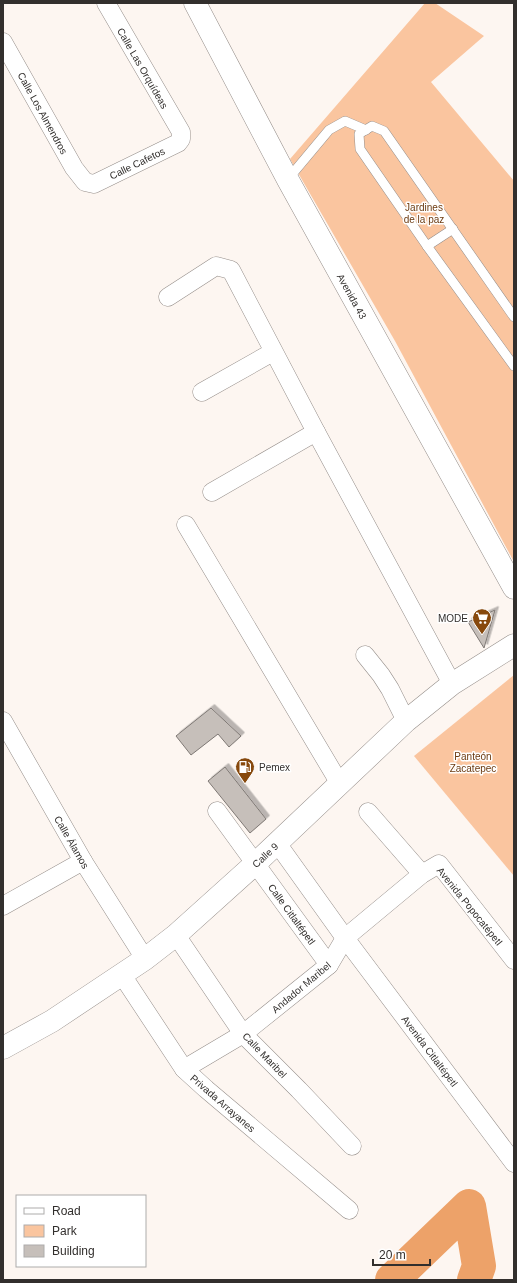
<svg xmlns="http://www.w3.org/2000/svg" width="517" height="1283" viewBox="0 0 517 1283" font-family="Arial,sans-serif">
  <defs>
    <filter id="shadow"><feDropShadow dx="3.5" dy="-3.5" stdDeviation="0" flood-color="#0004"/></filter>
  </defs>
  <rect width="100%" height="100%" fill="#fdf6f1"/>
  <g fill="#fac59f">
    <path d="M425 3H435L484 36 431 82 514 181V562L395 341 290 159Z"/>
    <path d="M514 675V876L414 756Z"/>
  </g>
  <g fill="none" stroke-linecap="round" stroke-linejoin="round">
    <path stroke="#eda269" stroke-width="34" d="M392 1280 469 1206 479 1266 474 1280"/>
  </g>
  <g fill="#c6bfba" stroke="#7f7975" filter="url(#shadow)">
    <path d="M495 610 484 648 468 622Z"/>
    <path d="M211 708 241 736 229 747 218 734 191 755 176 736Z"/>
    <path d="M225 767 266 819 250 833 208 781Z"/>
  </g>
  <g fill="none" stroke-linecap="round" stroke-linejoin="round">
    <g stroke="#958e8a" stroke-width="10">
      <g id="service">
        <path d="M288 179 329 130 345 121 366 130"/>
        <path d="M427 246 453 229"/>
        <path d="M514 317 384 131 372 126 359 134 360 149 427 246 514 366"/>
      </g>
    </g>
    <g stroke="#958e8a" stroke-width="19">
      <g id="minor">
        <path d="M3 42 74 168 85 182 94 184 178 143 181 139V132L106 3"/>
        <path d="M168 297 216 266 231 270 316 432 452 684"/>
        <path d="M202 392 273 352"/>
        <path d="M212 492 316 432"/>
        <path d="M186 525 340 784"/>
        <path d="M365 655 381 675 390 689 406 721"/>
        <path d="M3 721 83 861 145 959"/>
        <path d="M217 811 329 965"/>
        <path d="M368 812 422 874"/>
        <path d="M277 843 345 938 514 1163"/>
        <path d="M3 906 83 861"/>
        <path d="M176 935 243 1034 299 1090 352 1146"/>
        <path d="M122 975 184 1069 206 1089 349 1210"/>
        <path d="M184 1069 243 1034 329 965 345 938 422 874 439 864 514 960"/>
      </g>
    </g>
    <g stroke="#958e8a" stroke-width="23">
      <path id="tertiary" d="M195 3 288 180 514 588"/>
    </g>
    <g stroke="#958e8a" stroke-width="23">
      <path id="secondary" d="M3 1048 52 1021 145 959 176 935 256 863 406 721 452 684 514 645"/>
    </g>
    <use href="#service" stroke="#fff" stroke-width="9"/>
    <use href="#minor" stroke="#fff" stroke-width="18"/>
    <use href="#tertiary" stroke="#fff" stroke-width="22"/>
    <use href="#secondary" stroke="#fff" stroke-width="22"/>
  </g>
  <defs>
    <g id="supermarket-pin" transform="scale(1)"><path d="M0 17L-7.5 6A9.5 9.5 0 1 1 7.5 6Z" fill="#87490d" stroke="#fff"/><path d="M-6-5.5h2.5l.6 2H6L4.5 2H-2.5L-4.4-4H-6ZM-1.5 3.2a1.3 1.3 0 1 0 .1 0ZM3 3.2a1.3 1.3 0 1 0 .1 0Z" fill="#fff"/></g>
    <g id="fuel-pin" transform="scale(1)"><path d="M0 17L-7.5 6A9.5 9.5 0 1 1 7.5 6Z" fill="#87490d" stroke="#fff"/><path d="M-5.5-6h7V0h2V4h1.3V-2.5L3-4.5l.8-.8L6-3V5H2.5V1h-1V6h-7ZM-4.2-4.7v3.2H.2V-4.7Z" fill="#fff"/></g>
  </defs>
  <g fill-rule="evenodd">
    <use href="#supermarket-pin" x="482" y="618"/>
    <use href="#fuel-pin" x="245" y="767"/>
  </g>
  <g text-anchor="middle" stroke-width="3" stroke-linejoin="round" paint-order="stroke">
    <g font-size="10" fill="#322f2d" stroke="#fff">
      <text transform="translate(143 68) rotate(60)" y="4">Calle Las Orquídeas</text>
      <text transform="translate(43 113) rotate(61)" y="4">Calle Los Almendros</text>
      <text transform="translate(137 163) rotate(-26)" y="4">Calle Cafetos</text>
      <text transform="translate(352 296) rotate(61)" y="4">Avenida 43</text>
      <text transform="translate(72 842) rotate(60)" y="4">Calle Álamos</text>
      <text transform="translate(265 855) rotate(-43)" y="4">Calle 9</text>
      <text transform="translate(470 906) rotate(51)" y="4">Avenida Popocatépetl</text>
      <text transform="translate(292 914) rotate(54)" y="4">Calle Citlaltépetl</text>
      <text transform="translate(301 987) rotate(-40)" y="4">Andador Maribel</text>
      <text transform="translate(430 1051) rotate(53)" y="4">Avenida Citlaltépetl</text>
      <text transform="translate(265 1055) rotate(46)" y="4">Calle Maribel</text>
      <text transform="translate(223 1103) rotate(41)" y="4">Privada Arrayanes</text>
    </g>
    <g font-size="10" fill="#6c3b11" stroke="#fff">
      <text x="424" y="211">Jardines<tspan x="424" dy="12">de la paz</tspan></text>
      <text x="473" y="760">Panteón<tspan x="473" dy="12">Zacatepec</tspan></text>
    </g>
    <g font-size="10" fill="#322f2d" stroke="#fff" text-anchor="end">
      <text x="468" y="622">MODE</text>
      <text x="259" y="771" text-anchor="start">Pemex</text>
    </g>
  </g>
  <rect width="517" height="1283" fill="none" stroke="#322f2d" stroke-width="8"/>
  <rect x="16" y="1195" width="130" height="72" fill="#ffffff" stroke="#adacab"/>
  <rect x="24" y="1208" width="20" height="6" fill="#ffffff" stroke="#adacab"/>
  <text x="52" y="1215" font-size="12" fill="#322f2d">Road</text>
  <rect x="24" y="1225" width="20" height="12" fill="#fac59f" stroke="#adacab"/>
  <text x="52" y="1235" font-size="12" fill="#322f2d">Park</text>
  <rect x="24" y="1245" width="20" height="12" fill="#c6bfba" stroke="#adacab"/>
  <text x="52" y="1255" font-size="12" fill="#322f2d">Building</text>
  <path d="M373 1259v6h57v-6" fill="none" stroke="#322f2d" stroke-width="2"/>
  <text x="379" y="1259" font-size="12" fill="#322f2d" stroke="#ffffff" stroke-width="3" paint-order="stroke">20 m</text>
</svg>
